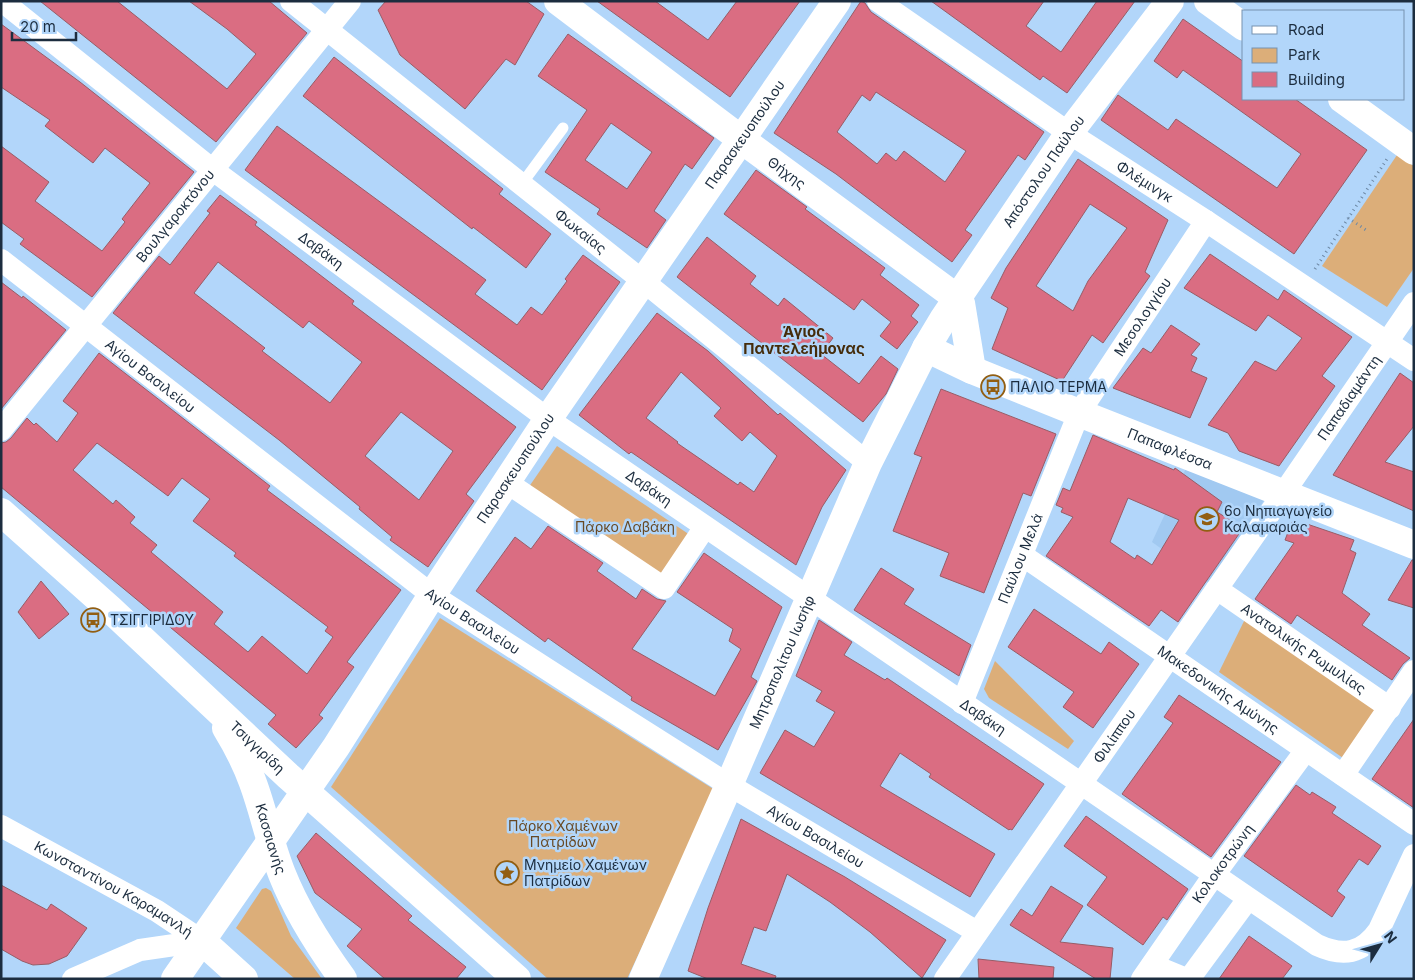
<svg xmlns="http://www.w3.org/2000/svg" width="1415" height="980" viewBox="0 0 1415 980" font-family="Inter,sans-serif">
  <rect width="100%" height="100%" fill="#b2d6fa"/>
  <path fill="#a1c9f1" d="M1188 464 1267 496 1209 583 1152 542Z"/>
  <g fill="#dcae79">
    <path d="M1397 155 1414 166V268L1387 307 1322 266Z"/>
    <path d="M557 446 696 539 664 588 524 494Z"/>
    <path d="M1247 615 1380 707 1343 758 1219 672Z"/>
    <path d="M440 618 715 790 627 979H548L331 787Z"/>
    <path d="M995 661 1074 741 1068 749 989 698 984 689Z"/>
    <path d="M266 888 271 891 291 936 322 979H295L236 928 262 889Z"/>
  </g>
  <g fill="#da6d82" stroke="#985c66" fill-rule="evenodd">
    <path d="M40 1H117L227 89 256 54 227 29 189 1H269L307 33 216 142Z"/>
    <path d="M386 1H526L544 14 515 65 506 59 465 109 400 55 378 10Z"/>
    <path d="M597 1H655L708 40 737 1H800L730 97Z"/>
    <path d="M861 1 865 3 871 12 1044 132 1025 160 1018 155 965 230 972 235 952 262 836 174 774 133ZM876 92 966 151 945 182 904 151 896 161 886 153 877 164 837 132 862 95 870 101Z"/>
    <path d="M931 1H1044L1026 26 1061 52 1097 1H1135L1067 93 1043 76 1040 80Z"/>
    <path d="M1183 19 1244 62V99H1295L1367 150 1294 254 1101 120 1118 95 1168 130 1176 119 1277 188 1301 154 1183 70 1177 78 1154 61Z"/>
    <path d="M1 24 80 82 194 172 92 297 20 244 24 239 1 222V146L49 182 35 201 102 251 125 222 122 219 150 183 105 148 93 163 45 126 50 120 1 87Z"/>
    <path d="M568 34 714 138 692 169 685 164 654 211 666 220 647 248 597 214 600 209 545 172 587 110 538 76ZM611 123 652 152 627 189 585 160Z"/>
    <path d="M334 57 503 189 499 194 551 234 526 268 473 227 472 229 303 96Z"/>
    <path d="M277 126 486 280 475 294 517 325 531 307 542 315 567 281 565 279 583 255 620 282 542 390 245 170Z"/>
    <path d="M1078 159 1168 220 1145 272 1150 276 1103 343 1092 335 1062 381 992 349 1008 308 991 298 1006 268ZM1090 204 1127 228 1088 281 1073 311 1036 286Z"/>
    <path d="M756 170 807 207 805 209 885 268 880 275 919 305 911 316 918 322 897 349 880 336 891 322 862 299 854 310 724 214Z"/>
    <path d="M220 195 257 222 255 225 354 301 352 304 516 427 466 494 474 501 428 567 390 540 392 537 359 509 360 507 279 440 113 313 159 256 170 265 210 213 207 211ZM218 262 303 328 309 321 362 362 330 403 262 351 265 348 194 293ZM401 412 453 451 419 500 365 456Z"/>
    <path d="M707 237 756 276 750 284 778 306 784 298 833 338 821 354 859 384 881 356 898 369 886 394 863 422 677 277Z"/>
    <path d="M1210 254 1278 300 1284 290 1352 337 1322 376 1335 386 1279 466 1239 451 1228 433 1208 425 1255 361 1276 371 1302 338 1268 315 1256 331 1184 288Z"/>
    <path d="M1 282 22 298 23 296 66 330 1 409Z"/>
    <path d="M657 313 708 351 778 415 780 413 846 470 822 507 796 565 631 452 629 454 579 415ZM681 372 721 408 714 416 742 441 750 432 777 456 754 492 740 482 738 485 677 443 678 442 646 418Z"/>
    <path d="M1171 325 1200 344 1191 355 1197 358 1191 371 1207 378 1190 418 1113 388 1143 348 1151 353Z"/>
    <path d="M99 353 270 486 267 490 401 590 347 662 354 667 319 715 323 718 296 748 268 724 276 715 1 487V443L6 442 11 438 27 418 34 425 36 423 57 442 78 413 63 401ZM97 443 168 496 182 478 210 499 193 521 236 553 234 556 328 627 325 631 333 637 307 674 262 636 248 652 214 624 223 612 151 552 157 545 130 523 135 517 116 500 113 504 73 470Z"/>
    <path d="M1400 373 1414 383V426L1385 462 1414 472V511L1333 475Z"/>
    <path d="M941 389 1056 434 1031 496 1023 493 984 593 940 576 949 553 893 531 922 457 914 454Z"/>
    <path d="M1093 435 1174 470 1175 468 1222 502 1217 512 1243 528 1178 622 1161 610 1149 626 1046 556 1073 517 1061 512 1063 508 1056 505 1063 488 1070 491ZM1128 498 1179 520 1152 565 1137 555 1135 559 1110 542Z"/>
    <path d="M1292 522 1306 527 1307 524 1354 540 1350 550 1356 553 1342 593 1370 614 1362 625 1410 658 1403 664 1392 680 1297 615 1291 624 1255 599 1294 543 1285 540Z"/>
    <path d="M548 526 603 563 597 571 636 599 642 589 657 599 666 601 632 649 715 696 741 649 729 641 733 629 677 592 704 553 782 607 751 677 757 681 756 683 718 750 631 700 632 697 548 638 545 642 476 591 515 537 531 549Z"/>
    <path d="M1412 560H1414V608L1388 600Z"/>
    <path d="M881 568 914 589 904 604 971 645 959 676 854 610Z"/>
    <path d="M41 581 69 614 39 639 18 612Z"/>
    <path d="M1034 609 1101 654 1109 642 1139 664 1093 728 1063 707 1074 692 1008 647Z"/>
    <path d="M819 620 852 642 844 655 885 680 887 678 1044 784 1012 830 1010 829 1009 830 929 777 931 774 900 753 880 786 995 854 970 897 760 773 785 730 814 747 835 712 816 701 822 691 796 676Z"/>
    <path d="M1179 695 1281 762 1211 857 1122 794 1173 723 1164 717Z"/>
    <path d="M1414 719V808L1372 779Z"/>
    <path d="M1296 785 1310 795 1312 792 1336 807 1332 813 1381 846 1368 865 1359 859 1337 891 1345 897 1332 917 1244 856Z"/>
    <path d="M1086 816 1188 889 1167 920 1163 917 1143 945 1087 905 1107 877 1064 846Z"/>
    <path d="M741 819 845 877 946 940 922 978 870 932 830 902 787 874 766 931 754 927 741 964 776 976 775 979H708L688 971 708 908Z"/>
    <path d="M316 833 412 916 408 920 466 967 456 979H385L347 946 362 929 315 893 297 856Z"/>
    <path d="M1 885 47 910 51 904 87 928 67 956 49 964 33 965 22 961 1 949Z"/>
    <path d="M1051 886 1083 906 1060 942 1113 948 1110 979H1096L1010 925 1021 909 1032 916Z"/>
    <path d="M1249 936 1292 966 1282 979H1219Z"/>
    <path d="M978 959 1054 967 1053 979H979Z"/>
  </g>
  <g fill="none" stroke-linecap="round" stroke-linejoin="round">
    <g stroke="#6d88a4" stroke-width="3" stroke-dasharray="1 4" stroke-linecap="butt">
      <path d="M1348 218 1366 230"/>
      <path d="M1315 269 1387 159"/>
    </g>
    <path stroke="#fff" stroke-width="11" d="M521 185 563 128"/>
    <g stroke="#fff" stroke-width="22">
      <path id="s1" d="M2 1 213 170 548 419 1317 945C1343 957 1362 954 1379 930L1414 855"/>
      <path id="s2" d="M291 1 643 281 868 463"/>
      <path id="s3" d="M878 1 1069 133 1206 221 1414 360"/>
      <path id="s4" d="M1 260 432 595 587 695 729 785 977 932"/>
      <path id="s5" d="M1 430 350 1"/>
      <path d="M506 482 664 588 705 527"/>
      <path id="s6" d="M1022 555 1414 824"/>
      <path id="s7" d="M1217 589 1390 708"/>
      <path id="s8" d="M962 703 1079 413 1206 221"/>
      <path d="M1343 775 1414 671"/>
      <path id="s9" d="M1 826 157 911 202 941"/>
      <path d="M1152 965 1186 979"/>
      <path d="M73 979 140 950 202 941"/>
      <path id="s10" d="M945 979 1283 494 1414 303"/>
      <path id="s11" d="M1142 979 1214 875 1306 750"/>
      <path d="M1189 979 1248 899"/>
    </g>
    <g stroke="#fff" stroke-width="28">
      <path id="s12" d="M558 1 742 140 957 298 961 303 972 370"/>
      <path d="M1208 1 1244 27"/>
      <path d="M1342 99 1414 151"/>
      <path id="s13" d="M926 348 972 370 1079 413 1414 545"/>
      <path id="s14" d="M1 512 110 609 288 776 517 979"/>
      <path id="s15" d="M226 728C237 746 246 763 253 783 264 813 270 844 282 874 297 912 319 946 343 979"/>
      <path d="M202 941 244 979"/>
      <path id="s16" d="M175 979 336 747 432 595 548 419 837 1"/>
      <path id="s17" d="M643 979 729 785 868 463 926 348 944 318 1069 133 1170 1"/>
    </g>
  </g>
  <defs>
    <g id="bus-ring" transform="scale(1.25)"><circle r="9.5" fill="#b2d6fa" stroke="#925e12" stroke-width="1.5"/><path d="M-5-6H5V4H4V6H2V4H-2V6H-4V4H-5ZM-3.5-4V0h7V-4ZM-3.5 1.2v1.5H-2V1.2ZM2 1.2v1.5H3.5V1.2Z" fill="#925e12"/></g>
    <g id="school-ring" transform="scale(1.25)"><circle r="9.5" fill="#b2d6fa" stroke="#925e12" stroke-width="1.5"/><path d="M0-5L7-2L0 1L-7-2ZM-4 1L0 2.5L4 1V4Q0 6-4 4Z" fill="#925e12"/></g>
    <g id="sight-ring" transform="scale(1.25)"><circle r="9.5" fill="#b2d6fa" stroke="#925e12" stroke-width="1.5"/><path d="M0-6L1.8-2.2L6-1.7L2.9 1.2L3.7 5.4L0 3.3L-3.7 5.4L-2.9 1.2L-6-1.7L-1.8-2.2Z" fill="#925e12"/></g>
  </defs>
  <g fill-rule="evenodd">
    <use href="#bus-ring" x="993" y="387"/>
    <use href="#school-ring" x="1207" y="519"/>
    <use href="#bus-ring" x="93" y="620"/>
    <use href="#sight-ring" x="507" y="873"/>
  </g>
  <g text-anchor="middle" stroke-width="5" stroke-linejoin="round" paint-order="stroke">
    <g font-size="14" fill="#1c2d3f" stroke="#b2d6fa">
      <text dy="5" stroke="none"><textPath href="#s16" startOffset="1019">Παρασκευοπούλου</textPath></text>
      <text dy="5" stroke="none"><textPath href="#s17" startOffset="904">Απόστολου Παύλου</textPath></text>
      <text dy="5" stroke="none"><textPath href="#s12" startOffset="286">Θήχης</textPath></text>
      <text dy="5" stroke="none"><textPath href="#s3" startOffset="322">Φλέμινγκ</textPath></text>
      <text dy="5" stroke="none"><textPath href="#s5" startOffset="276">Βουλγαροκτόνου</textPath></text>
      <text dy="5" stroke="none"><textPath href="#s2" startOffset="370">Φωκαίας</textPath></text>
      <text dy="5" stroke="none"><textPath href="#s1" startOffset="405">Δαβάκη</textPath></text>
      <text dy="5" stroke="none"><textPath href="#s8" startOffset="428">Μεσολογγίου</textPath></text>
      <text dy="5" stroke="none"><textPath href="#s4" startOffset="189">Αγίου Βασιλείου</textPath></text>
      <text dy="5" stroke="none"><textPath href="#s10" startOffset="708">Παπαδιαμάντη</textPath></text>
      <text dy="5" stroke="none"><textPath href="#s13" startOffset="264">Παπαφλέσσα</textPath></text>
      <text dy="5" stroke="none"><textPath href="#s16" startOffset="614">Παρασκευοπούλου</textPath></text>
      <text dy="5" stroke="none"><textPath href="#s1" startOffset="810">Δαβάκη</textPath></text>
      <text dy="5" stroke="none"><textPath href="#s8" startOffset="156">Παύλου Μελά</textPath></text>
      <text dy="5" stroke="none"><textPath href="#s4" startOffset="594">Αγίου Βασιλείου</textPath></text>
      <text dy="5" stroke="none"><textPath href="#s7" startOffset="105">Ανατολικής Ρωμυλίας</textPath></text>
      <text dy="5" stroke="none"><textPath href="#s17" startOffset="346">Μητροπολίτου Ιωσήφ</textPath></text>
      <text dy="5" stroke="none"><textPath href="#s6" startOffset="238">Μακεδονικής Αμύνης</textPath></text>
      <text dy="5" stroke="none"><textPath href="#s1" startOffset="1215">Δαβάκη</textPath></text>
      <text dy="5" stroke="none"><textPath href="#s10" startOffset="296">Φιλίππου</textPath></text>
      <text dy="5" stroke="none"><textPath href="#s14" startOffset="348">Τσιγγιρίδη</textPath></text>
      <text dy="5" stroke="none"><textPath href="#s4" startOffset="999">Αγίου Βασιλείου</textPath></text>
      <text dy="5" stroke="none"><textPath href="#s15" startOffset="120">Κασσιανής</textPath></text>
      <text dy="5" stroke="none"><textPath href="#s11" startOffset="141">Κολοκοτρώνη</textPath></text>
      <text dy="5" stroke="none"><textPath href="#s9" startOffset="129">Κωνσταντίνου Καραμανλή</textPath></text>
    </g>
    <g font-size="14" fill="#1c2d3f" stroke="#b2d6fa" text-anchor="start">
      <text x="1010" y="392">ΠΑΛΙΟ ΤΕΡΜΑ</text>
      <text x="1224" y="516">6ο Νηπιαγωγείο<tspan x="1224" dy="16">Καλαμαριάς</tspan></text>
      <text x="110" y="625">ΤΣΙΓΓΙΡΙΔΟΥ</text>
      <text x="524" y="870">Μνημείο Χαμένων<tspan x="524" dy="16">Πατρίδων</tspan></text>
    </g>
    <g font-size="14" fill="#684924" stroke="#b2d6fa">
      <text x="625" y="532">Πάρκο Δαβάκη</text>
      <text x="563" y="831">Πάρκο Χαμένων<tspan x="563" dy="16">Πατρίδων</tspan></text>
    </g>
    <g font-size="15" font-weight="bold" fill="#452c0a" stroke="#b2d6fa">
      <text x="804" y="337">Άγιος<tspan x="804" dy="17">Παντελεήμονας</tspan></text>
    </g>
  </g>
  <rect width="1415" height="980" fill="none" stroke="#1c2d3f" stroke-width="5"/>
  <rect x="1242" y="10" width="162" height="90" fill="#b2d6fa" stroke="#7692af"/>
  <rect x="1252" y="26" width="25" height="8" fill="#ffffff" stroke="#7692af"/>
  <text x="1288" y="35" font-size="15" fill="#1c2d3f">Road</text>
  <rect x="1252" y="48" width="25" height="15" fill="#dcae79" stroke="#7692af"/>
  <text x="1288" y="60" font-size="15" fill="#1c2d3f">Park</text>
  <rect x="1252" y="72" width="25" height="15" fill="#da6d82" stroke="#7692af"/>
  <text x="1288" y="85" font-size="15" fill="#1c2d3f">Building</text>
  <g transform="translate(1380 945) rotate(53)" stroke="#b2d6fa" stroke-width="4" paint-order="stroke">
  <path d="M0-4L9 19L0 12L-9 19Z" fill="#1c2d3f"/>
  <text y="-8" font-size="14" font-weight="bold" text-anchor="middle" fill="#1c2d3f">N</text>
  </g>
  <path d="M12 32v8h64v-8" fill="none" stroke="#1c2d3f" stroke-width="2.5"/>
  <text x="20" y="32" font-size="15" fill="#1c2d3f" stroke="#b2d6fa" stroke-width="4" paint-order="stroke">20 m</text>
</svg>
